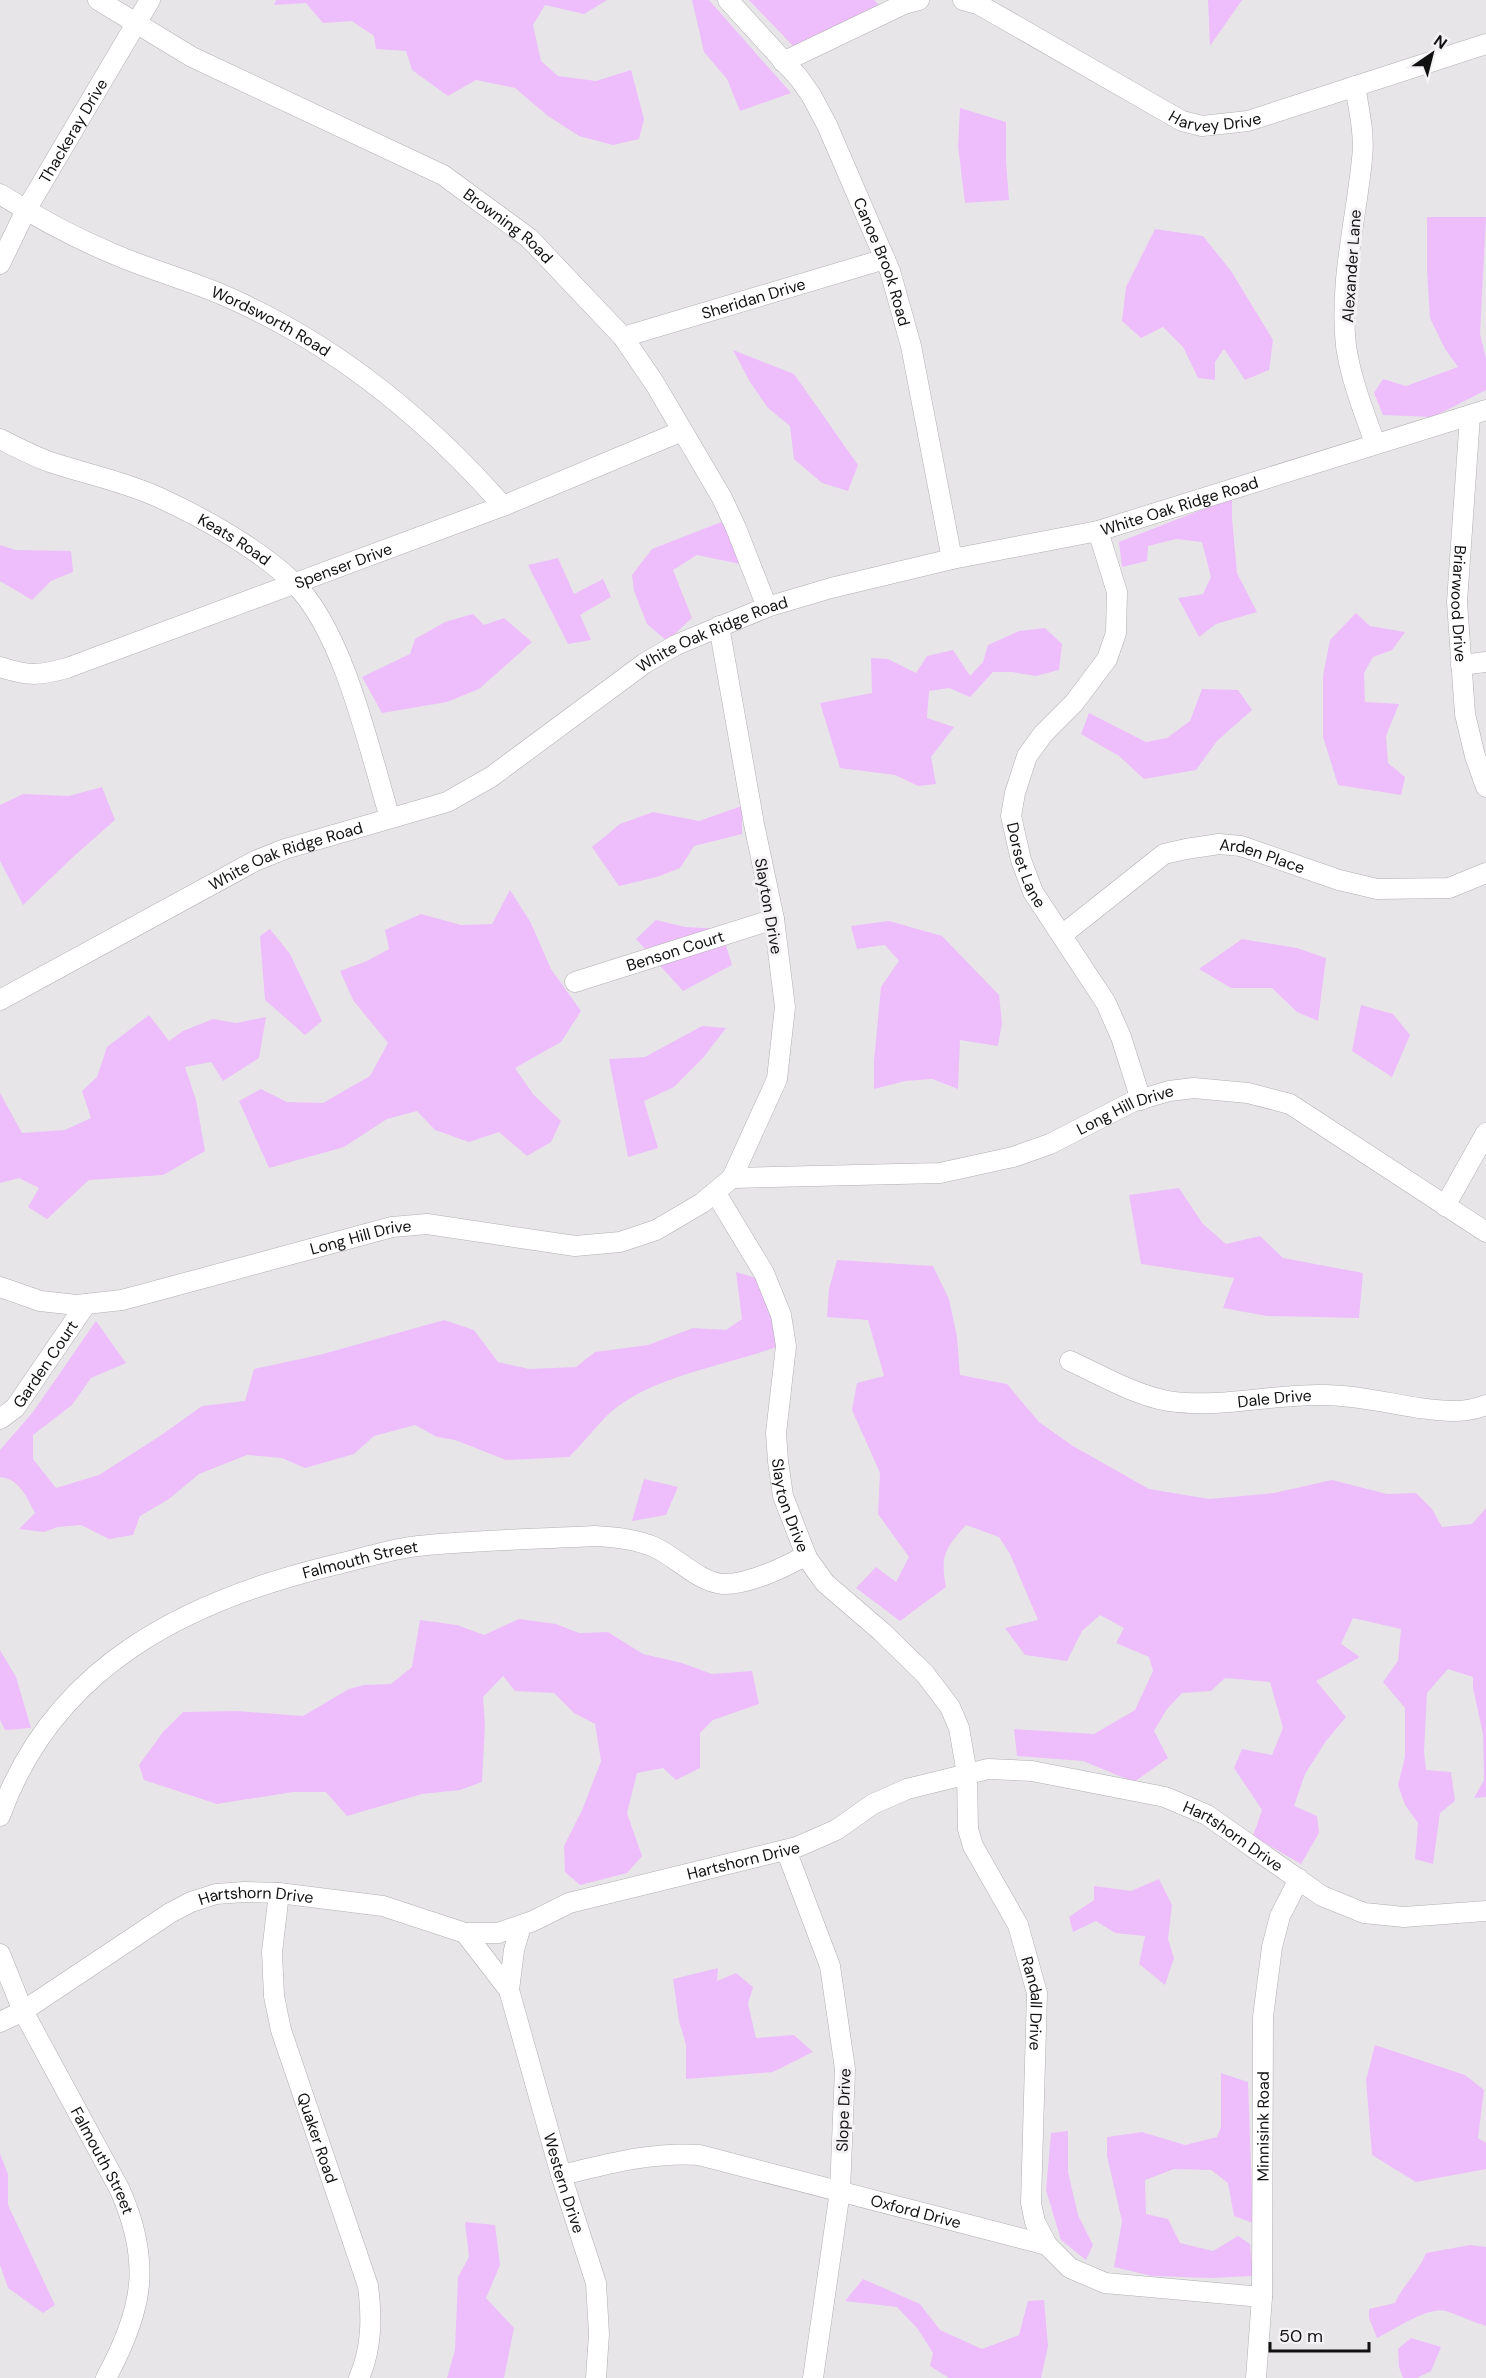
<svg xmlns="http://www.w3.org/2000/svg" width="1486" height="2378" viewBox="0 0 1486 2378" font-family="'DM Sans',sans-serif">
  <rect width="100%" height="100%" fill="#e8e5e9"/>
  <g fill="#edbefb">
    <path d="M276 0H607L584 14 545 5 533 25 541 61 558 76 596 81 631 70 644 119 639 139 613 145 579 136 548 116 515 88 476 80 448 96 412 70 406 51 376 49 374 36 352 21 323 23 306 3 274 5Z"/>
    <path d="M692 0H709L791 93 740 111 727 79 704 52Z"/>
    <path d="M749 0H874L879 5 820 37 794 47Z"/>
    <path d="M1208 0H1242L1210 46Z"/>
    <path d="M960 108 1006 122V162L1009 200 965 203 958 146Z"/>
    <path d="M1427 217H1486L1480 334 1486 359V390L1433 417 1383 415 1374 393 1383 379 1406 386 1458 367 1445 349 1430 318 1427 271Z"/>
    <path d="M1155 229 1203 236 1231 271 1273 340 1269 370 1245 380 1224 349 1215 362V380L1198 378 1183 347 1163 327 1141 338 1122 321 1126 287Z"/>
    <path d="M733 350 794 374 858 465 848 491 822 483 794 459 790 426 768 408 750 382Z"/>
    <path d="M1232 498V518L1237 573 1257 612 1216 624 1199 637 1178 598 1203 594 1211 577 1202 542 1176 539 1148 546 1147 561 1122 567 1119 542Z"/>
    <path d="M724 521 745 565 697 555 673 570 692 618 667 641 647 624 634 591 632 575 652 549Z"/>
    <path d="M0 545 16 550 71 551 73 572 51 581 32 600 0 581Z"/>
    <path d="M558 558 574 594 603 579 611 597 580 615 591 640 568 644 528 565Z"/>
    <path d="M1356 613 1370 626 1405 632 1392 650 1373 657 1364 673 1365 702 1399 704 1386 736 1388 763 1405 777 1401 795 1338 785 1323 737V676L1330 640Z"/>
    <path d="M473 614 484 625 504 618 532 642 479 689 447 702 382 713 362 677 410 654 415 639 445 622Z"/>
    <path d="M1045 628 1062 644 1059 670 1036 676 1012 672H993L970 697 949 688 929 691 927 718 954 727 931 757 936 784 918 786 895 775 840 768 820 703 872 693 871 658 888 659 916 673 927 656 953 650 970 676 983 662 988 645 1019 631Z"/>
    <path d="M1202 689 1238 690 1252 710 1217 741 1196 770 1144 779 1119 756 1081 734 1089 713 1146 742 1167 738 1190 721Z"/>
    <path d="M102 787 115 820 74 856 23 905 0 861V805L23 794 69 796Z"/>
    <path d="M742 806V834L694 846 680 868 657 877 619 886 592 847 620 824 653 812 699 821Z"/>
    <path d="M510 890 531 923 551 969 581 1011 561 1042 515 1068 533 1094 561 1121 551 1142 527 1156 499 1132 469 1142 435 1130 417 1111 387 1119 344 1147 269 1168 239 1101 261 1089 287 1102 323 1103 370 1076 388 1043 353 1000 340 971 367 961 389 949 385 930 421 914 461 925 492 924Z"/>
    <path d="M656 920 685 927 721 929 732 965 683 991 636 939Z"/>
    <path d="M889 921 942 936 999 995 1002 1023 998 1046 960 1040 958 1089 932 1079 905 1081 874 1089V1061L881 987 899 961 885 945 857 949 851 926Z"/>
    <path d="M270 929 290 954 322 1021 305 1035 265 1000 260 936Z"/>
    <path d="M1242 939 1297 948 1326 958 1318 1021 1297 1012 1272 988H1231L1199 969Z"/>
    <path d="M1361 1005 1393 1014 1410 1035 1392 1077 1352 1051Z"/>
    <path d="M149 1015 169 1041 183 1031 213 1019 236 1023 266 1017 259 1058 223 1081 211 1062 185 1067 196 1100 205 1151 163 1175 89 1180 47 1219 28 1207 39 1188 19 1178 0 1183V1093L22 1133 65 1130 91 1118 82 1091 97 1077 107 1047Z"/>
    <path d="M702 1026 726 1028 703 1058 674 1087 644 1101 658 1148 628 1157 609 1059 645 1057Z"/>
    <path d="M1179 1188 1203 1224 1226 1244 1260 1236 1283 1258 1363 1273 1359 1318 1267 1316 1223 1308 1234 1278 1141 1264 1129 1195Z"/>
    <path d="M837 1260 933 1266 949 1299 957 1337 960 1375 1007 1384 1039 1422 1073 1446 1149 1489 1209 1499 1274 1493 1332 1480 1387 1494 1416 1493 1432 1509 1442 1527 1472 1524 1486 1508V1797L1474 1798 1484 1780 1483 1734 1473 1688V1677L1448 1669 1427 1693 1424 1751 1426 1770 1451 1772 1455 1801 1440 1813 1433 1864 1415 1859 1418 1823 1405 1805 1398 1785 1405 1757V1708L1383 1682 1398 1661 1401 1629 1353 1618 1341 1644 1360 1657 1316 1681 1346 1717 1326 1741 1305 1774 1294 1806 1317 1816 1319 1833 1301 1864 1253 1836 1262 1810 1234 1768 1242 1749 1272 1755 1283 1728 1270 1682 1225 1678 1211 1691 1182 1693 1167 1709 1154 1731 1168 1758 1134 1782 1083 1761 1017 1756 1014 1729 1094 1734 1135 1710 1153 1671 1149 1657 1116 1643 1124 1628 1100 1615 1082 1631 1067 1661 1025 1655 1005 1628 1038 1620 1010 1554 999 1537 966 1525C945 1549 940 1555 946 1587L900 1621 856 1588 876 1567 896 1582 909 1557 878 1514 880 1473 852 1410 857 1383 884 1376 868 1320 827 1317 829 1289Z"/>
    <path d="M736 1272 759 1279 782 1345C730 1365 661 1374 617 1407 602 1418 584 1443 569 1457L506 1460 455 1440 437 1437 415 1425 374 1436 354 1454 305 1468 282 1458 247 1455 199 1474 169 1499 140 1516 133 1535 109 1539 81 1525 58 1527 44 1532 19 1529 35 1513C27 1498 20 1479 0 1477V1450L33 1412 96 1321 126 1363 91 1378 72 1405 33 1435V1459L56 1488 99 1475 160 1436 202 1406 245 1401 254 1369 323 1354 444 1320 474 1330 498 1362 529 1369 576 1367 595 1352 648 1345 693 1328 726 1330 742 1319Z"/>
    <path d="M644 1479 678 1487 666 1515 632 1521Z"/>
    <path d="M519 1619 556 1624 579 1633 608 1632 643 1654 682 1663 712 1674 752 1671 759 1704 713 1720 700 1733V1768L676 1780 663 1768 637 1773 627 1813 642 1856 627 1873 580 1885 565 1872 564 1846 583 1808 601 1761 595 1724 574 1713 554 1693 515 1691 503 1676 483 1697 485 1725 482 1782 460 1790 422 1794 347 1816 326 1792H293L217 1804 144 1780 139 1765 163 1732 183 1712 236 1711 303 1716 349 1689 364 1685 391 1684 412 1667 420 1620 457 1625 484 1635Z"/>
    <path d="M0 1650 16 1677 31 1728 5 1730 0 1720Z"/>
    <path d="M1159 1879 1172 1905 1168 1939 1174 1958 1165 1985 1139 1964 1145 1936 1115 1933 1096 1921 1073 1932 1069 1917 1094 1900V1886L1131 1891Z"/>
    <path d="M718 1968 717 1981 736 1973 753 1987 748 2004 756 2038 794 2035 813 2052 773 2072 686 2079V2045L679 2021 673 1979Z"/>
    <path d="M1375 2045 1465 2075 1484 2090 1478 2138 1486 2143V2169L1416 2182 1372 2155 1366 2080Z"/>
    <path d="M1221 2073 1248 2082 1253 2223 1234 2216 1228 2183 1211 2170 1174 2169 1145 2180 1146 2214 1168 2219 1180 2243 1213 2251 1238 2236 1250 2244 1253 2276 1212 2278 1152 2276 1114 2267 1122 2221 1107 2156V2137L1142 2132 1185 2145 1217 2137 1221 2127Z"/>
    <path d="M1068 2131V2172L1078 2215 1093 2245 1086 2260 1061 2240 1046 2190 1051 2133Z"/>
    <path d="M0 2154 8 2174V2205L55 2305 43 2313 8 2288 0 2265Z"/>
    <path d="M465 2222 495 2225 500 2265 486 2298 514 2328 504 2378H447L455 2350 458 2277 469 2257Z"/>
    <path d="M1470 2245 1486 2247V2326C1472 2322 1459 2315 1446 2311 1428 2306 1394 2330 1377 2338L1369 2318V2309L1395 2303C1403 2285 1419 2271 1426 2253Z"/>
    <path d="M863 2279 920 2304 940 2330 982 2349 1019 2335 1028 2301 1044 2300 1048 2346 1041 2378H949L930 2366 933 2353 917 2328 897 2307 845 2301Z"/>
    <path d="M1411 2338 1441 2347 1431 2371 1417 2378H1403L1399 2367 1398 2349Z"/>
  </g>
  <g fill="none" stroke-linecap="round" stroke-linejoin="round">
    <g stroke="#b1afb2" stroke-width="21">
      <g id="minor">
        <path id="s1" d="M98 0 192 57 443 175 529 238 623 337 655 384 722 498 736 528 767 607"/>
        <path id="s2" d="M728 0 799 78 811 95 827 125 890 271 911 346 952 559"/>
        <path id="s3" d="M963 0 978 4 1182 121 1202 126 1248 121 1486 44"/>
        <path d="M783 62 904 4 919 0"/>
        <path d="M1355 86C1359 110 1365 135 1362 159 1356 221 1339 283 1346 346 1351 380 1364 412 1375 443"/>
        <path id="s4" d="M0 194C36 217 77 239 116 255 151 270 188 280 223 295 332 342 425 417 503 506"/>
        <path id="s5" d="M0 264 26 210 150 0"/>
        <path id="s6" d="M623 337 885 259"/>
        <path id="s7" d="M1470 416 1457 602 1465 714 1475 756 1486 787"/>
        <path id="s8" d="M0 439C16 447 33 456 50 462 86 474 123 481 158 497 202 517 261 550 295 584 345 635 369 750 390 818"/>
        <path id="s9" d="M1098 531 1117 592 1116 633 1107 659 1074 703 1043 734 1027 756 1015 793 1011 816 1021 860 1033 892 1106 1003 1121 1037 1141 1100"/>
        <path d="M1461 665 1486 662"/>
        <path id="s10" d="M0 667C28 676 38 676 67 668L503 506 682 431"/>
        <path id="s11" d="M1062 935 1164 854 1186 849 1219 844 1241 846 1339 880 1377 889 1449 888 1486 873"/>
        <path id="s12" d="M575 982 774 919"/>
        <path id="s13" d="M0 1000 255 861 285 849 447 802 491 777 645 663 676 645 767 607 831 588 952 559 1098 531 1486 410"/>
        <path id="s14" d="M732 1178 940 1173 1013 1157 1050 1144 1132 1102 1169 1091 1194 1088 1248 1093 1290 1104 1486 1232"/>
        <path id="s15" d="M715 1192 764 1273 781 1315 786 1346 776 1433 778 1461 783 1496 807 1558 825 1583 882 1632 925 1674 950 1707 959 1728 967 1774 968 1829 973 1846 1018 1925 1037 1993 1031 2203 1035 2222 1047 2245"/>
        <path d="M1445 1206 1486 1133"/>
        <path id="s16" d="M0 1287 40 1301 77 1305 122 1300 392 1227 427 1224 575 1246 620 1242 656 1230 702 1203 732 1178 777 1079 785 1007 774 919 754 824 719 626"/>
        <path id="s17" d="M1070 1361C1101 1375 1134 1395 1168 1401 1220 1409 1271 1394 1323 1395 1355 1395 1387 1403 1419 1408 1442 1411 1463 1414 1486 1405"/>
        <path id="s18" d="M0 1419 15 1408 86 1304"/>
        <path id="s19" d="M0 1816C54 1665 188 1600 334 1565 361 1559 390 1549 418 1546 477 1540 536 1539 595 1536 615 1537 636 1539 654 1547 677 1557 698 1582 723 1584 747 1585 786 1567 806 1555"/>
        <path d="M786 1850 830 1966 845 2069 840 2191 813 2378"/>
        <path id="s20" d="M279 1893 272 1952 274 1996 281 2030 368 2286C372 2318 372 2348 359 2378"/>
        <path id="s21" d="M521 1926 514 1950 509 1990 561 2175 596 2283 599 2334 596 2378"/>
        <path d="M465 1933 509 1990"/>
        <path id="s22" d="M0 1954 23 2011 120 2190C152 2263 143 2310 106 2378"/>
        <path id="s23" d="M0 2022 23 2011 170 1913 191 1902 216 1894 244 1892 279 1893 383 1906 465 1933H498L533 1921 569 1903 797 1847 836 1830 873 1804 907 1789 988 1769 1032 1771 1165 1797 1207 1815 1322 1896 1364 1913 1404 1917 1486 1911"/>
        <path id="s24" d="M561 2175C609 2164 650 2152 699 2155L1047 2245 1070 2268 1105 2283 1262 2297"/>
        <path id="s25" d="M1256 2378 1262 2297 1263 2017 1272 1947 1280 1916 1299 1879"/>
      </g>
    </g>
    <use href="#minor" stroke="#fff" stroke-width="20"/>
  </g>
  <g text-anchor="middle" stroke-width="6" stroke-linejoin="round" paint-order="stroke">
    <g font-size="16" fill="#121112" stroke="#f5f2f6">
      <text dy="6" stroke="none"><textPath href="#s3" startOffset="284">Harvey Drive</textPath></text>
      <text dy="6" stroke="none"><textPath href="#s5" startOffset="152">Thackeray Drive</textPath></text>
      <text dy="6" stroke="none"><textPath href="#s1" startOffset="470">Browning Road</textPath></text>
      <text dy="6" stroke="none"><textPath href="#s2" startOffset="308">Canoe Brook Road</textPath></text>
      <text transform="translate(1351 266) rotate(-86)" y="6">Alexander Lane</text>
      <text dy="6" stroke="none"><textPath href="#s6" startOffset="136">Sheridan Drive</textPath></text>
      <text dy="6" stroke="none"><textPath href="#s4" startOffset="300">Wordsworth Road</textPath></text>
      <text dy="6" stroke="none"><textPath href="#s13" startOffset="1293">White Oak Ridge Road</textPath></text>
      <text dy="6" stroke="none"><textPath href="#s8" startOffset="256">Keats Road</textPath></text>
      <text dy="6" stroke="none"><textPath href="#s10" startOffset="363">Spenser Drive</textPath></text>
      <text dy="6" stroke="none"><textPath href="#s7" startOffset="188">Briarwood Drive</textPath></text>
      <text dy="6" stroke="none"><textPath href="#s13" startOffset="807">White Oak Ridge Road</textPath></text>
      <text dy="6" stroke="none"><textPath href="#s13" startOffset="321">White Oak Ridge Road</textPath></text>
      <text dy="6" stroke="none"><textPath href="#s11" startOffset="231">Arden Place</textPath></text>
      <text dy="6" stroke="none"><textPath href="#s9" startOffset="372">Dorset Lane</textPath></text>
      <text transform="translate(769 906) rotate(80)" y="6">Slayton Drive</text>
      <text dy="6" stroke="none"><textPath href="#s12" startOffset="105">Benson Court</textPath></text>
      <text dy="6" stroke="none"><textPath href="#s14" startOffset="405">Long Hill Drive</textPath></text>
      <text dy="6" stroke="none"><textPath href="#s16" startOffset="372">Long Hill Drive</textPath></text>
      <text dy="6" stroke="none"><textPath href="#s18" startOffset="72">Garden Court</textPath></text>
      <text dy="6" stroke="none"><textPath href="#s17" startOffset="213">Dale Drive</textPath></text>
      <text dy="6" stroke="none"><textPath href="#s15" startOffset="333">Slayton Drive</textPath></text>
      <text dy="6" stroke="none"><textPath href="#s19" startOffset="464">Falmouth Street</textPath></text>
      <text dy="6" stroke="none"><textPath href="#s23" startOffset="1318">Hartshorn Drive</textPath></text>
      <text dy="6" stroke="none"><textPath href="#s23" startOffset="796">Hartshorn Drive</textPath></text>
      <text dy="6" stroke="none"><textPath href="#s23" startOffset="292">Hartshorn Drive</textPath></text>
      <text dy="6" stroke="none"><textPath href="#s15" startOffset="910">Randall Drive</textPath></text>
      <text transform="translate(843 2110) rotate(-88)" y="6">Slope Drive</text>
      <text dy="6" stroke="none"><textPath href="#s25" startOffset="252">Minnisink Road</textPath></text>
      <text dy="6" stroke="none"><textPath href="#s20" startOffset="252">Quaker Road</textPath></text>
      <text dy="6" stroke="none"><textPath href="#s22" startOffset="231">Falmouth Street</textPath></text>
      <text dy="6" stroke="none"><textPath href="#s21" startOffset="266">Western Drive</textPath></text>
      <text dy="6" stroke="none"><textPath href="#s24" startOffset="364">Oxford Drive</textPath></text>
    </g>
  </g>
  <g transform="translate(1432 54) rotate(35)" stroke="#f5f2f6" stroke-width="4.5" paint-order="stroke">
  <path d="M0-4.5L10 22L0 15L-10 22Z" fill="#121112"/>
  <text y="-9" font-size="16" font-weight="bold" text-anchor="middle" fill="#121112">N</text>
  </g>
  <path d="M1270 2342v9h99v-9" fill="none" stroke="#121112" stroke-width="3"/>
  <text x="1279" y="2342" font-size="18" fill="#121112" stroke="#f5f2f6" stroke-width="4.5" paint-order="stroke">50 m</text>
</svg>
